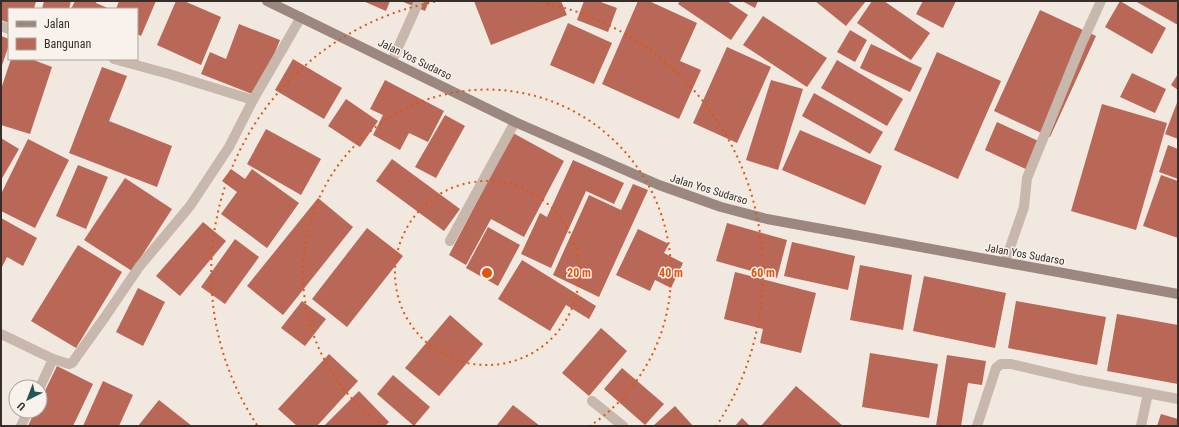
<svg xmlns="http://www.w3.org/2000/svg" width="1179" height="427" viewBox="0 0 1179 427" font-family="'Roboto Condensed',sans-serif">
  <rect width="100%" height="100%" fill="#f1e8e0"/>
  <g fill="#b96756">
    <path d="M1 1H36L34 9H9V23L1 20Z"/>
    <path d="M44 1H71L69 9H42Z"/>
    <path d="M75 1H97L96 3 110 9H71Z"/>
    <path d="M119 1H156L141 36 137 34V9H116Z"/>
    <path d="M176 1H184L221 17 201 65 157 45Z"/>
    <path d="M363 1H390L386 11Z"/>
    <path d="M401 1H429L425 11Z"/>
    <path d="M474 1H561L567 15 491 45Z"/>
    <path d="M584 1H598L617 8 608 32 577 20Z"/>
    <path d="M638 1H649L697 23 680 61 701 70 679 119 602 84Z"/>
    <path d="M680 1H727L748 15 731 40 678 4Z"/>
    <path d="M742 1H758L755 8Z"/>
    <path d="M815 1H866L846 26Z"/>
    <path d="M872 1H884L930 33 911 60 857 23Z"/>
    <path d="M923 1H956L943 28 916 14Z"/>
    <path d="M1120 1 1166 28 1152 54 1105 27Z"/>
    <path d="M1135 1H1178V25Z"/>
    <path d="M1040 10 1096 36 1050 137 994 111Z"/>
    <path d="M763 16 827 58 807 87 743 45Z"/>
    <path d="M568 23 612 43 594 84 550 65Z"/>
    <path d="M239 24 280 40 257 96 201 74 210 52 226 59Z"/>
    <path d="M850 30 867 40 855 62 837 52Z"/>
    <path d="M1 36 9 39V45L1 68Z"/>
    <path d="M871 44 922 68 910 92 860 68Z"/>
    <path d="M727 47 771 67 737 143 693 123Z"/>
    <path d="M937 52 1001 81 958 179 894 150Z"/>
    <path d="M11 59H31L52 67 30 134 1 125V89Z"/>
    <path d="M293 59 342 88 324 119 275 90Z"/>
    <path d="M837 60 903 99 887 126 821 88Z"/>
    <path d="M102 67 127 76 109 121 172 146 157 187 69 153Z"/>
    <path d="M1132 73 1166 89 1155 113 1120 97Z"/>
    <path d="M1178 74V90L1171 85Z"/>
    <path d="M385 80 444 111 428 142 409 133 400 150 373 135 383 115 370 109Z"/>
    <path d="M771 80 803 89 778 170 746 160Z"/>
    <path d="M814 93 883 132 870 154 802 116Z"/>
    <path d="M346 99 378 121 360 147 328 126Z"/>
    <path d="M1178 100V139L1165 134Z"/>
    <path d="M1102 104 1167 123 1136 230 1071 211Z"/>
    <path d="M445 115 465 126 436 178 415 167Z"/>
    <path d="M997 122 1045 144 1032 172 985 150Z"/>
    <path d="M266 129 321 159 301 195 247 164Z"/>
    <path d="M800 130 882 166 865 205 782 170Z"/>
    <path d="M513 133 564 161 524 237 491 219 466 265 449 255Z"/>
    <path d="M1 138 19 149 1 180Z"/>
    <path d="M28 139 69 160 35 228 1 211V194Z"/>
    <path d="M1168 145 1178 149V179L1159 172Z"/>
    <path d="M392 159 460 209 444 231 376 181Z"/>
    <path d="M573 160 624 183 614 204 586 191 551 268 521 254 540 213 547 217Z"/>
    <path d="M78 165 108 177 86 229 56 216Z"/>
    <path d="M231 169 245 179 252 169 299 203 267 248 221 214 237 192 222 181Z"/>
    <path d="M1161 175 1178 181V238L1143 226Z"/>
    <path d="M125 178 172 209 132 271 84 240Z"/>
    <path d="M633 184 648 190 599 297 553 275 589 195 621 210Z"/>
    <path d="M318 198 353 227 283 315 247 286Z"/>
    <path d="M1 218 37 238 23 266 7 257 1 269Z"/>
    <path d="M203 222 226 241 180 296 156 276Z"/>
    <path d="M727 223 787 240 777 278 716 261Z"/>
    <path d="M488 227 520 245 498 286 466 268Z"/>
    <path d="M367 228 403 256 347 327 312 299Z"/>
    <path d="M638 229 669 244 664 253 683 263 671 288 655 280 650 291 616 275Z"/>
    <path d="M235 239 259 257 225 304 201 287Z"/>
    <path d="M792 242 855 256 848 290 784 276Z"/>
    <path d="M78 245 122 272 76 348 31 321Z"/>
    <path d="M522 260 596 306 589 319 566 305 550 331 498 299Z"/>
    <path d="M860 265 912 275 903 330 850 320Z"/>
    <path d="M735 272 816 293 801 353 760 343 763 329 724 319Z"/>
    <path d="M924 276 1006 293 995 348 913 331Z"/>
    <path d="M138 288 165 302 143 346 116 332Z"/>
    <path d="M302 301 326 319 305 346 281 328Z"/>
    <path d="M1016 301 1106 317 1097 365 1008 348Z"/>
    <path d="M1117 314 1178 325V384L1107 371Z"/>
    <path d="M450 315 483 344 439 396 405 368Z"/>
    <path d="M601 328 627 351 589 396 562 373Z"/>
    <path d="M870 353 938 364 929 418 862 407Z"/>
    <path d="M329 354 358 381 317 426H297L278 409Z"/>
    <path d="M947 355 986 361 982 385 968 383 961 426H936Z"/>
    <path d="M57 366 93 384 73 426H28L35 411H40V401Z"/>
    <path d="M622 368 664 404 645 425 604 389Z"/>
    <path d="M393 375 430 407 414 426 377 394Z"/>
    <path d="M103 381 133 395 119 426H83Z"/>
    <path d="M796 386 843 426H761Z"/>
    <path d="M359 391 389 422 385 426H324Z"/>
    <path d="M159 400 192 426H138Z"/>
    <path d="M513 405 540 426H499L497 425Z"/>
    <path d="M675 406 693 426H653Z"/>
    <path d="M1161 414 1178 419V426H1157Z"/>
    <path d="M742 418 750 426H735Z"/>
  </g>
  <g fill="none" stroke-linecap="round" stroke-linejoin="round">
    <g stroke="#c8b7ad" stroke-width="10">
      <path d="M1 26 9 29"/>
      <path d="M114 59 169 74 253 100"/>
      <path d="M392 61 419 1"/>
      <path d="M450 241 515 122"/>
      <path d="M1005 262 1024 207 1027 178 1081 45 1101 1"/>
      <path d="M1 334 53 359"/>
      <path d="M40 387 53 359 69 364 72 363 105 317 139 267 190 206 229 147 253 100 301 17"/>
      <path d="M592 401 623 426"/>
      <path d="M21 426 28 411"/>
      <path d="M977 426 996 368 1001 364H1011L1079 380 1178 399"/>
      <path d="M1141 426 1148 393"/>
    </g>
    <path stroke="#9b877f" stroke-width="10" d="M267 1 515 122 659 185 721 207 767 219 1178 294"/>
  </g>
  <g fill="none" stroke="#df570e" stroke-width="2" stroke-dasharray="2 4">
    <circle cx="487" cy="273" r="92"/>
    <path d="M384 426A184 184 0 1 1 590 426"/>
    <path d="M257 425A276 276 0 0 1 439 1M535 1A276 276 0 0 1 717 425"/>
  </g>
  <g text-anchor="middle" stroke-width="3" stroke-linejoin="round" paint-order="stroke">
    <g font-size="11" fill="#372e2b" stroke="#f9f2ec">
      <text transform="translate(415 59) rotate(26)" y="4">Jalan Yos Sudarso</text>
      <text transform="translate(709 189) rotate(17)" y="4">Jalan Yos Sudarso</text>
      <text transform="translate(1025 254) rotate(10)" y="4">Jalan Yos Sudarso</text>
    </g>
  </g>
  <circle cx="487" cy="273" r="6" fill="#df570e" stroke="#f9f2ec" stroke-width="2"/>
  <g font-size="12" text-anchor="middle" font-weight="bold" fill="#df570e" stroke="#f9f2ec" stroke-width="3" stroke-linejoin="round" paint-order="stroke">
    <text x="579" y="277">20 m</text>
    <text x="671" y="277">40 m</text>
    <text x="763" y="277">60 m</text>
  </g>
  <rect width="1179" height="427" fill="none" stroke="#372e2b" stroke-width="4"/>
  <rect x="8" y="8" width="130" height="52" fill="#f9f2ec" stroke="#aba49f"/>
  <rect x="16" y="21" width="20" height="6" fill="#9b877f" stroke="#aba49f"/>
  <text x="44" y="28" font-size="12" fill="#372e2b">Jalan</text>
  <rect x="16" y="38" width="20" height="12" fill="#b96756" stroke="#aba49f"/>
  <text x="44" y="48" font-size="12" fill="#372e2b">Bangunan</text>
  <g transform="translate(28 399) rotate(222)"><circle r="19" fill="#f9f2ec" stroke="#aba49f"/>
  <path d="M0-3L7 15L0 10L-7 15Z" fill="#255454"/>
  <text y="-6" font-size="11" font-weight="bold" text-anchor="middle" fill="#372e2b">U</text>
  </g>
</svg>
